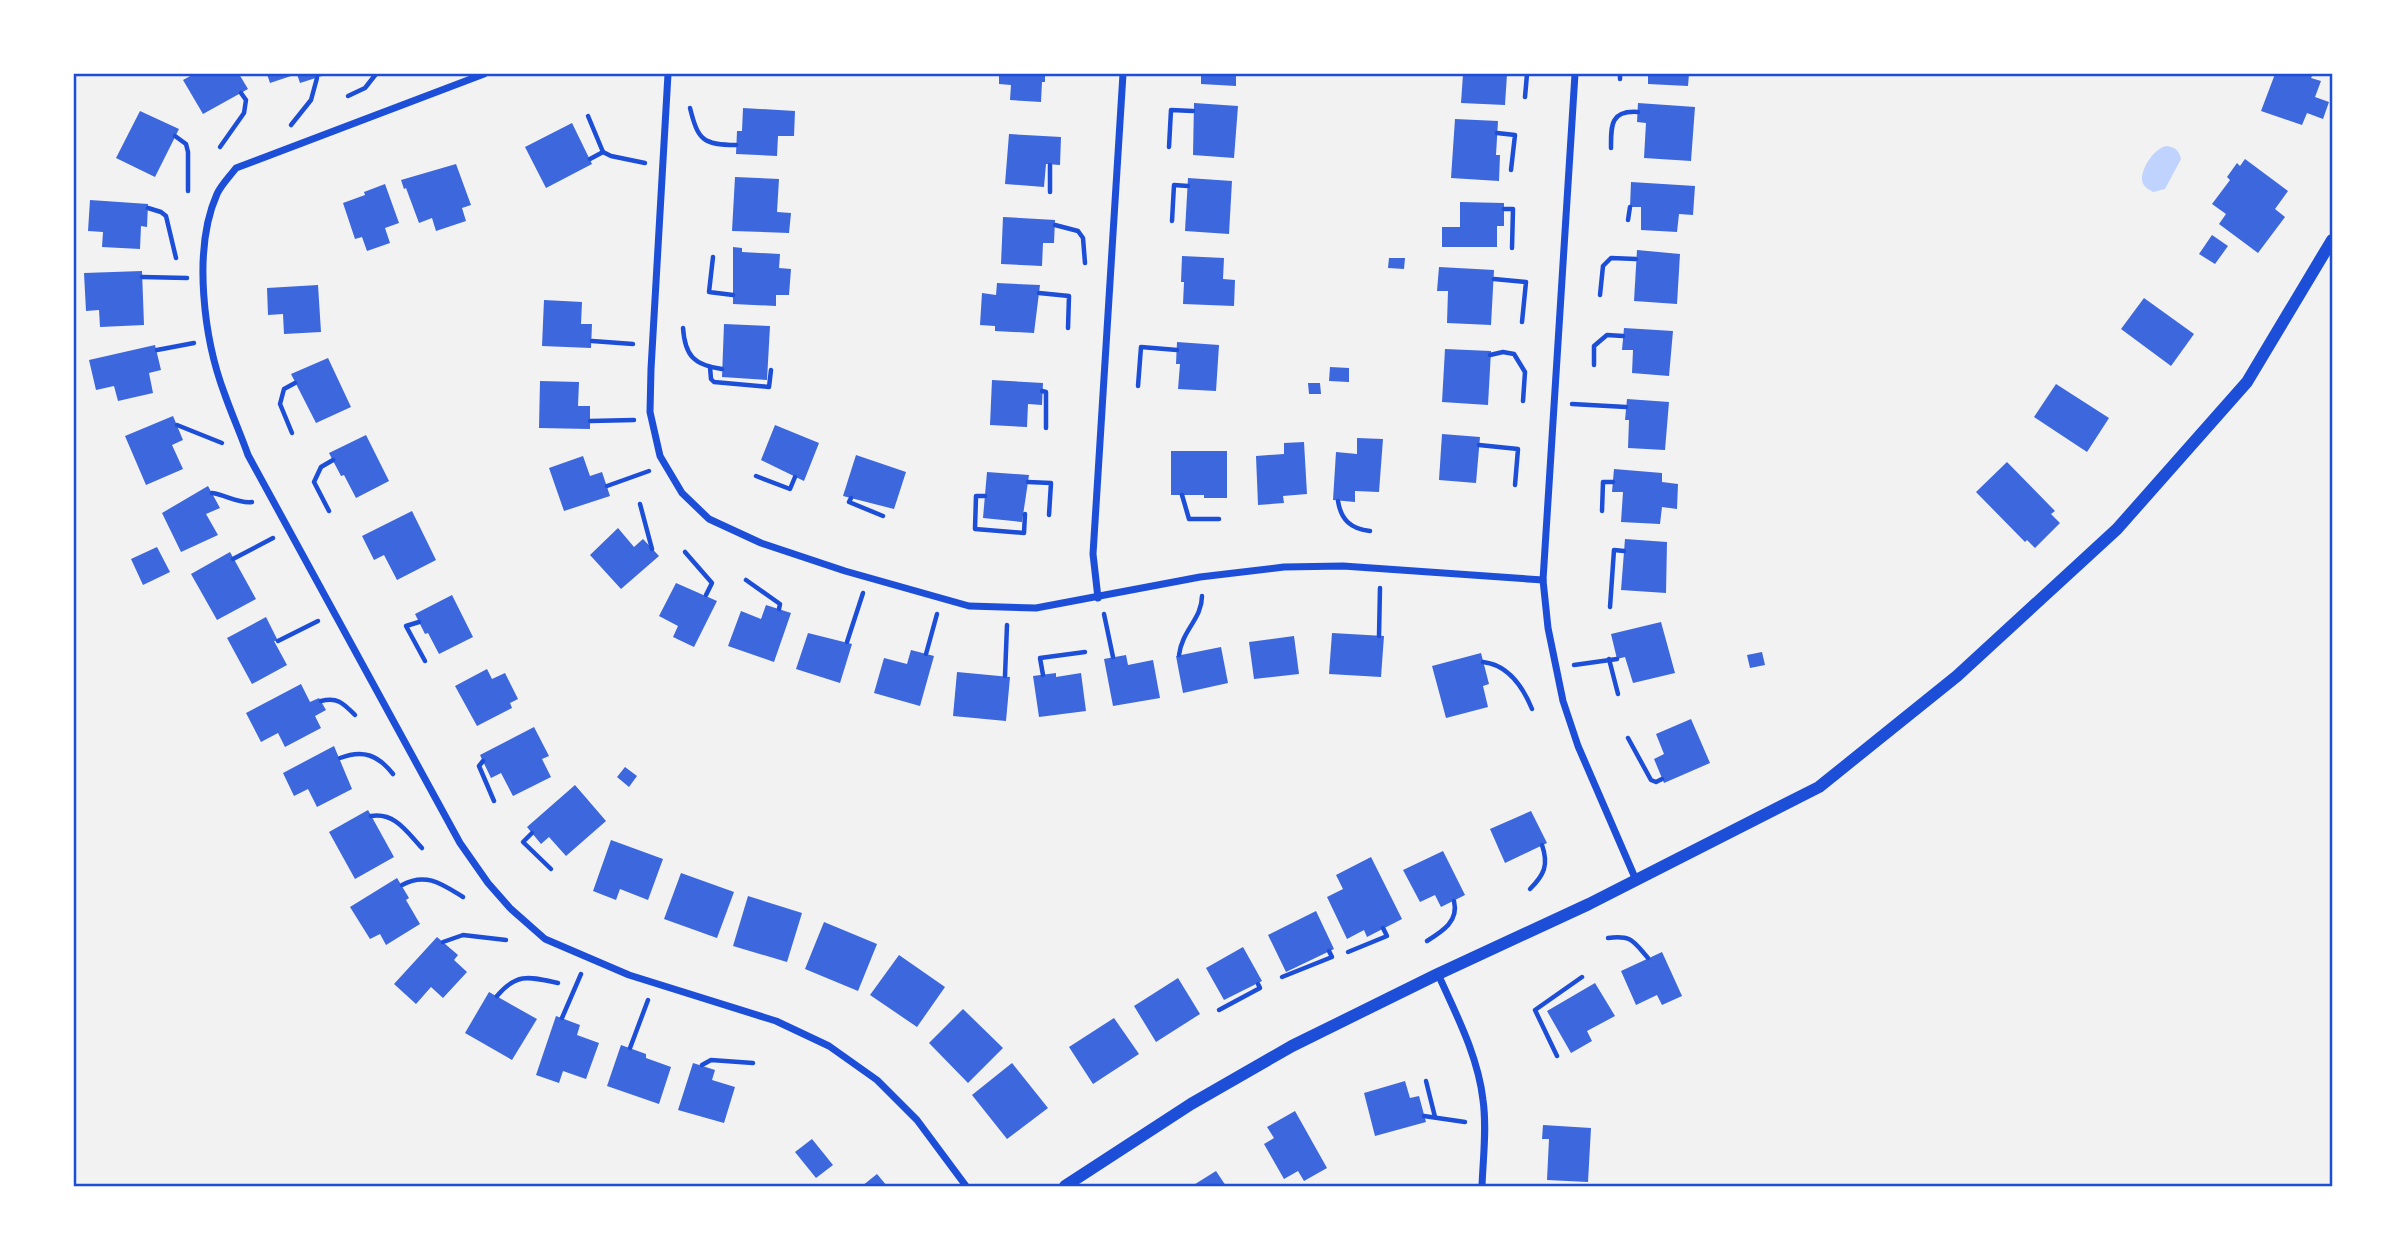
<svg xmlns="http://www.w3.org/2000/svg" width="2406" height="1260" viewBox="0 0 2406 1260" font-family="Lato,sans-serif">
  <rect width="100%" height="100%" fill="#f2f2f2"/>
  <path fill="#bfd3fe" d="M2166 146C2175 147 2179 150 2181 159L2165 189 2153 192C2148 189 2142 186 2142 179 2142 167 2154 149 2166 146Z"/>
  <g fill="#3d67dc">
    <path d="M194 74H239L248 89 203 114 183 80Z"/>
    <path d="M267 74H321L322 76 300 83 297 74 270 83Z"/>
    <path d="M999 74H1045V82H1042L1041 102 1010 100 1011 85 999 84Z"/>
    <path d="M1201 74H1236V86L1201 84Z"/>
    <path d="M1463 74H1507L1505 105 1461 103Z"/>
    <path d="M1648 74H1689L1688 86 1648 84Z"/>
    <path d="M2275 74H2313L2311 78 2321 81 2315 97 2329 102 2323 119 2307 113 2302 125 2261 111Z"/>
    <path d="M1194 103 1238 106 1234 158 1193 155Z"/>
    <path d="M1638 103 1695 107 1691 161 1644 158 1646 123 1637 122Z"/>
    <path d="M743 108 795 111 794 136H778L777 156 736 154 737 131H742Z"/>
    <path d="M140 111 179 129 155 177 116 158Z"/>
    <path d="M1455 119 1498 121 1496 155H1500L1499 181 1451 178Z"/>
    <path d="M572 123 592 164 546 188 525 147Z"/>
    <path d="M1009 134 1061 137 1060 165 1046 164 1044 187 1005 184Z"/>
    <path d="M2245 159 2288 191 2275 209 2285 217 2258 253 2219 224 2226 214 2212 204 2230 180 2227 177 2237 163 2240 166Z"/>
    <path d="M456 164 471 205 462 208 466 221 436 231 432 218 419 223 406 188 404 189 401 180Z"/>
    <path d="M735 177 779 179 777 212 791 213 789 233 732 231Z"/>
    <path d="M1188 178 1232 181 1229 234 1185 231Z"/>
    <path d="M1631 182 1695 186 1693 215 1679 214 1677 232 1641 230V207H1630Z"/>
    <path d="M385 184 399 223 385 228 390 243 367 251 362 237 355 239 343 203 365 195 364 192Z"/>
    <path d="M90 200 148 204 147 227 141 226 140 249 102 247 103 232 88 231Z"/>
    <path d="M1460 202 1504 203V226H1497V247H1442V227H1460Z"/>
    <path d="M1003 217 1055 220 1054 243H1043L1042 266 1001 264Z"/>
    <path d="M2212 235 2228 246 2215 264 2199 254Z"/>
    <path d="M733 247 742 248V252L780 254 779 268 791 269 789 295H776V306L733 304Z"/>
    <path d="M1637 250 1680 254 1677 304 1634 301Z"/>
    <path d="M1182 256 1224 258 1223 279 1235 280 1234 306 1183 304 1184 282H1181Z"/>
    <path d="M1389 258H1405L1404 269 1388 268Z"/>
    <path d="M1439 267 1494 270 1491 325 1447 323 1448 291H1437Z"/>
    <path d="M142 271 144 325 100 327 99 310 86 311 84 273Z"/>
    <path d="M997 283 1040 285 1034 333 995 331V326L980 325 982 293 996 295Z"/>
    <path d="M318 285 321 332 284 334 283 314 268 315 267 288Z"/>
    <path d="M2144 298 2194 334 2171 366 2121 329Z"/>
    <path d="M544 300 582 302 581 324H592L591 348 542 346Z"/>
    <path d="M724 324 770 326 767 380 722 377Z"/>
    <path d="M1624 328 1673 331 1669 376 1632 373 1633 350H1622Z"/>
    <path d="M1177 342 1219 345 1216 391 1178 389 1180 364H1176Z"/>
    <path d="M155 345 161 370 149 373 153 393 118 401 114 386 96 390 89 360Z"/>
    <path d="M1445 349 1491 351 1488 405 1442 402Z"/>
    <path d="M328 358 351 407 316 423 291 374Z"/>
    <path d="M1330 367 1349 368V382L1329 381Z"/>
    <path d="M992 380 1043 383 1042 405 1028 404 1027 427 990 425Z"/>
    <path d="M540 381 579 382 578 406H590V429L539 428Z"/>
    <path d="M1308 383H1320L1321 394H1309Z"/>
    <path d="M2056 384 2109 418 2087 452 2034 417Z"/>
    <path d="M1627 399 1669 402 1665 450 1628 448 1629 420H1625Z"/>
    <path d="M173 416 183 440 172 445 183 469 146 485 125 436Z"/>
    <path d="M775 425 819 443 804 481 761 460Z"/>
    <path d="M1442 434 1480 437 1476 483 1439 480Z"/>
    <path d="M366 435 389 481 356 498 344 475 341 476 329 453Z"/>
    <path d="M1357 438 1383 439 1379 492 1355 491V502L1333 500 1336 452 1357 454Z"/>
    <path d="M1304 442 1307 494 1283 496 1284 503 1258 505 1256 456 1284 454V443Z"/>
    <path d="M1171 451H1227V498H1204V495H1171Z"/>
    <path d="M856 455 906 472 894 509 843 496Z"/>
    <path d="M583 456 590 476 602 472 610 496 564 511 549 468Z"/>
    <path d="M2007 462 2055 511 2051 514 2060 523 2035 548 2027 540 2025 542 1976 492Z"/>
    <path d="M1614 469 1662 473V482L1678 484 1677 509 1662 507 1660 524 1621 522 1623 492H1612Z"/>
    <path d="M987 472 1029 475 1022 522 983 518Z"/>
    <path d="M208 486 220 508 206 514 218 535 181 552 162 513Z"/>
    <path d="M412 511 436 560 397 580 384 555 374 560 362 536Z"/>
    <path d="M618 528 634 547 643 539 659 556 621 589 590 555Z"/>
    <path d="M1625 539 1667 542 1666 593 1621 590Z"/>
    <path d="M157 547 170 572 143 585 131 559Z"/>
    <path d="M230 552 256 599 217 620 191 574Z"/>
    <path d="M676 583 717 601 694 647 673 637 678 626 659 616Z"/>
    <path d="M452 595 473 637 439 654 428 633 425 634 415 614Z"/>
    <path d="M766 605 791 613 774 662 728 646 741 611 761 619Z"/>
    <path d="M266 617 278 641H274L287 665 252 684 227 638Z"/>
    <path d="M1661 622 1675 673 1633 683 1625 657 1617 659 1611 634Z"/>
    <path d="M808 633 852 644 840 683 796 669Z"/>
    <path d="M1332 633 1384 636 1381 677 1329 674Z"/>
    <path d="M1294 636 1299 674 1254 679 1249 642Z"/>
    <path d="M1221 647 1228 683 1183 693 1176 656Z"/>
    <path d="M911 650 934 656 920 706 874 693 884 658 907 664Z"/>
    <path d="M1762 652 1765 665 1750 668 1747 655Z"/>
    <path d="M1481 653 1489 684 1483 686 1488 707 1446 718 1432 666Z"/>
    <path d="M1126 655 1128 665 1153 660 1160 698 1113 706 1104 659Z"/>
    <path d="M487 669 492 679 505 673 518 699 510 703 512 708 477 726 455 686Z"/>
    <path d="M957 672 1010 677 1006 721 953 716Z"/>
    <path d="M1056 673V677L1081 673 1086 711 1039 717 1033 676Z"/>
    <path d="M301 684 310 702 319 698 326 710 315 716 321 728 285 747 278 733 261 742 246 713Z"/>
    <path d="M1691 719 1710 763 1664 783 1654 759 1664 754 1656 734Z"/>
    <path d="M534 727 549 756 542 759 551 777 513 796 501 773 491 778 480 755Z"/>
    <path d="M334 746 352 789 317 807 308 789 294 796 283 773Z"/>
    <path d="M625 767 637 776 629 787 617 777Z"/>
    <path d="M575 785 606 821 566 856 549 837 541 844 527 827Z"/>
    <path d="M368 810 394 857 355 879 329 832Z"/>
    <path d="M1531 811 1547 843 1505 863 1490 829Z"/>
    <path d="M611 840 663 859 648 900 620 889 616 900 593 891Z"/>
    <path d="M1443 851 1465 895 1441 907 1435 895 1420 902 1403 870Z"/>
    <path d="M1371 857 1402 919 1367 937 1364 930 1347 939 1327 897 1343 889 1336 875Z"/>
    <path d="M681 873 734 892 717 938 664 919Z"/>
    <path d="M397 878 409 898 406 900 420 924 386 945 380 934 370 939 350 907Z"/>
    <path d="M748 896 802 913 787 962 733 946Z"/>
    <path d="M1316 911 1334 949 1286 972 1268 935Z"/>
    <path d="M824 922 877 944 858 991 805 969Z"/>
    <path d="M437 937 458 955 454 960 467 972 443 998 431 987 416 1004 394 984Z"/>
    <path d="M1243 947 1262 981 1224 1000 1206 968Z"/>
    <path d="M1662 952 1682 996 1662 1005 1657 995 1636 1005 1621 971Z"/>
    <path d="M899 955 945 987 917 1027 870 995Z"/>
    <path d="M1178 978 1200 1014 1156 1042 1134 1006Z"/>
    <path d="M1595 983 1615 1016 1587 1031 1592 1041 1571 1053 1547 1011Z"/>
    <path d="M489 992 537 1019 512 1060 465 1033Z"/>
    <path d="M963 1009 1003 1048 968 1083 929 1043Z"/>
    <path d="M556 1016 580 1025 577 1035 599 1043 586 1079 563 1071 559 1083 536 1075Z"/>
    <path d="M1114 1018 1139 1054 1093 1084 1069 1047Z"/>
    <path d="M621 1045 646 1054V1058L671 1067 659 1104 607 1086Z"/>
    <path d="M693 1063 715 1070 712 1080 735 1087 724 1123 678 1110Z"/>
    <path d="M1012 1063 1048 1108 1007 1139 972 1095Z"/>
    <path d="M1405 1081 1410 1098 1419 1096 1426 1122 1375 1136 1364 1093Z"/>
    <path d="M1295 1111 1327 1168 1304 1181 1298 1171 1284 1179 1264 1144 1274 1138 1267 1127Z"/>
    <path d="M1543 1125 1591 1128 1588 1182 1547 1180 1549 1139H1542Z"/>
    <path d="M812 1139 833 1165 816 1178 795 1152Z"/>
    <path d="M1216 1171 1226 1186H1192Z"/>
    <path d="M877 1174 887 1186H862Z"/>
  </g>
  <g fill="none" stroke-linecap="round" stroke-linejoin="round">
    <g stroke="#1d4ed8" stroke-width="4.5">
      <path d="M1620 79V74"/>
      <path d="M348 96 365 88 376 74"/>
      <path d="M1525 97 1527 74"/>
      <path d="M690 108C698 140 703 145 736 145"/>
      <path d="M588 116 603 152"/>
      <path d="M291 125 311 100 317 78"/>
      <path d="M1497 133 1515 135 1511 170"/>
      <path d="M175 136 186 144 188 152V191"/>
      <path d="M220 147 244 113 246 100 241 93"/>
      <path d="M1169 147 1171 110 1193 111"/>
      <path d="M1611 148C1611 126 1610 110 1638 112"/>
      <path d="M590 159 603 152 611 156 645 163"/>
      <path d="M1050 165V192"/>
      <path d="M148 208 161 212 166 216 176 258"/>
      <path d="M1504 209H1513L1512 248"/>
      <path d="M1628 220 1630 207"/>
      <path d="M1172 221 1174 185 1188 186"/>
      <path d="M1055 225 1078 231 1083 238 1085 263"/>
      <path d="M713 257 709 292 733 295"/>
      <path d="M142 277 187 278"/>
      <path d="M1494 279 1526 282 1522 322"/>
      <path d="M1039 293 1069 296 1068 328"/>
      <path d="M1600 295 1603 266 1611 258 1636 259"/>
      <path d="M683 328C685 356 694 365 722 369"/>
      <path d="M592 341 633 344"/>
      <path d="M157 350 194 343"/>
      <path d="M1490 355 1503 352 1514 354 1525 372 1523 401"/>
      <path d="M1594 365V346L1607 335 1623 336"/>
      <path d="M710 367 711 379 714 382 769 387 771 370"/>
      <path d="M1138 386 1141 347 1177 350"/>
      <path d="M1042 391 1046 392V428"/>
      <path d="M1572 404 1626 407"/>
      <path d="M590 421 634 420"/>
      <path d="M177 425 222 443"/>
      <path d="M292 433 280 404 284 389 295 383"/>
      <path d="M1479 445 1518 449 1515 485"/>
      <path d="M756 476 790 489 795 477"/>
      <path d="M1028 482 1051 483 1049 515"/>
      <path d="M607 486 649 471"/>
      <path d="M212 493C226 495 239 504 252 502"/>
      <path d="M1182 495 1189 519H1219"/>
      <path d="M985 496H976L975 529 1024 533 1025 514"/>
      <path d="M851 498 849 502 883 516"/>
      <path d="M1338 501C1341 520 1351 529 1370 531"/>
      <path d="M640 504 652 549"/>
      <path d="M329 511 314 482 321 467 333 460"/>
      <path d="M1602 511 1603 482H1613"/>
      <path d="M685 552 712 583 706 595"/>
      <path d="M233 559 273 538"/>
      <path d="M746 580 780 604 779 609"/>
      <path d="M1610 607 1614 550 1624 551"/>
      <path d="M1104 614 1113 657"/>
      <path d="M419 622 406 626 425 661"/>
      <path d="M1379 636 1380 588"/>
      <path d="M278 641 318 621"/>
      <path d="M847 642 863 593"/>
      <path d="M926 654 937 614"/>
      <path d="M1179 655C1182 630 1202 619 1202 596"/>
      <path d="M1609 659 1618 694"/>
      <path d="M1483 662C1509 665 1523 687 1532 709"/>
      <path d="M1574 665 1617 659"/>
      <path d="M1043 675 1040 658 1085 652"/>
      <path d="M1005 676 1007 625"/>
      <path d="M321 701C338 697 343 703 355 715"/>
      <path d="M1628 738 1651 780 1656 782 1662 779"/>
      <path d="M340 758C363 749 378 755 393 774"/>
      <path d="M483 761 479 766 494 801"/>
      <path d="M371 816C395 812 407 832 422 848"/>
      <path d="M532 833 523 842 551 869"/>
      <path d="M402 885C426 872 442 884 463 897"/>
      <path d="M1530 889C1544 875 1549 865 1542 845"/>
      <path d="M1608 938C1632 935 1633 941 1648 958"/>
      <path d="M1427 941C1443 931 1459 921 1454 901"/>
      <path d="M443 942 463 935 506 940"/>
      <path d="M1348 952 1387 936 1383 928"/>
      <path d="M1282 977 1332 957 1329 951"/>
      <path d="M497 996C517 972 530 977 558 983"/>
      <path d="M1219 1010 1260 988 1258 984"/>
      <path d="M562 1018 581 974"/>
      <path d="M630 1048 648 1000"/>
      <path d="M1557 1056 1535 1010 1582 977"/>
      <path d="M702 1065 711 1060 753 1063"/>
      <path d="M1426 1081 1435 1117"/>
      <path d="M1424 1116 1465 1122"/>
    </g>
    <g stroke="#1d4ed8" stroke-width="7">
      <path d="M484 74 236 168C230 176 221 185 217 194 192 250 204 340 225 395 232 415 241 435 248 455L460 843 488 883 510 908 545 939 629 975 776 1021 829 1046 877 1080 917 1120 966 1186"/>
      <path d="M668 74 651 369 650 412 660 456 682 493 709 519 761 543 845 571 969 606 1036 608 1200 577 1284 567 1343 566 1543 580"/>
      <path d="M1575 74 1543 580 1548 628 1563 701 1578 746 1636 880"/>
      <path d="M1098 598 1093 554 1123 74"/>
      <path d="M1438 974C1456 1014 1478 1056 1483 1100 1487 1128 1483 1159 1482 1186"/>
    </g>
    <path stroke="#1d4ed8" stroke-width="12" d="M1065 1186 1191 1104 1292 1046 1438 974 1589 904 1819 787 1957 676 2117 529 2247 382 2332 240"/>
  </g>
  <rect width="2406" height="1260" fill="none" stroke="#ffffff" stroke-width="150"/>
  <rect x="75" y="75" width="2256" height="1110" fill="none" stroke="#1d4ed8" stroke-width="2.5"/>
</svg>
